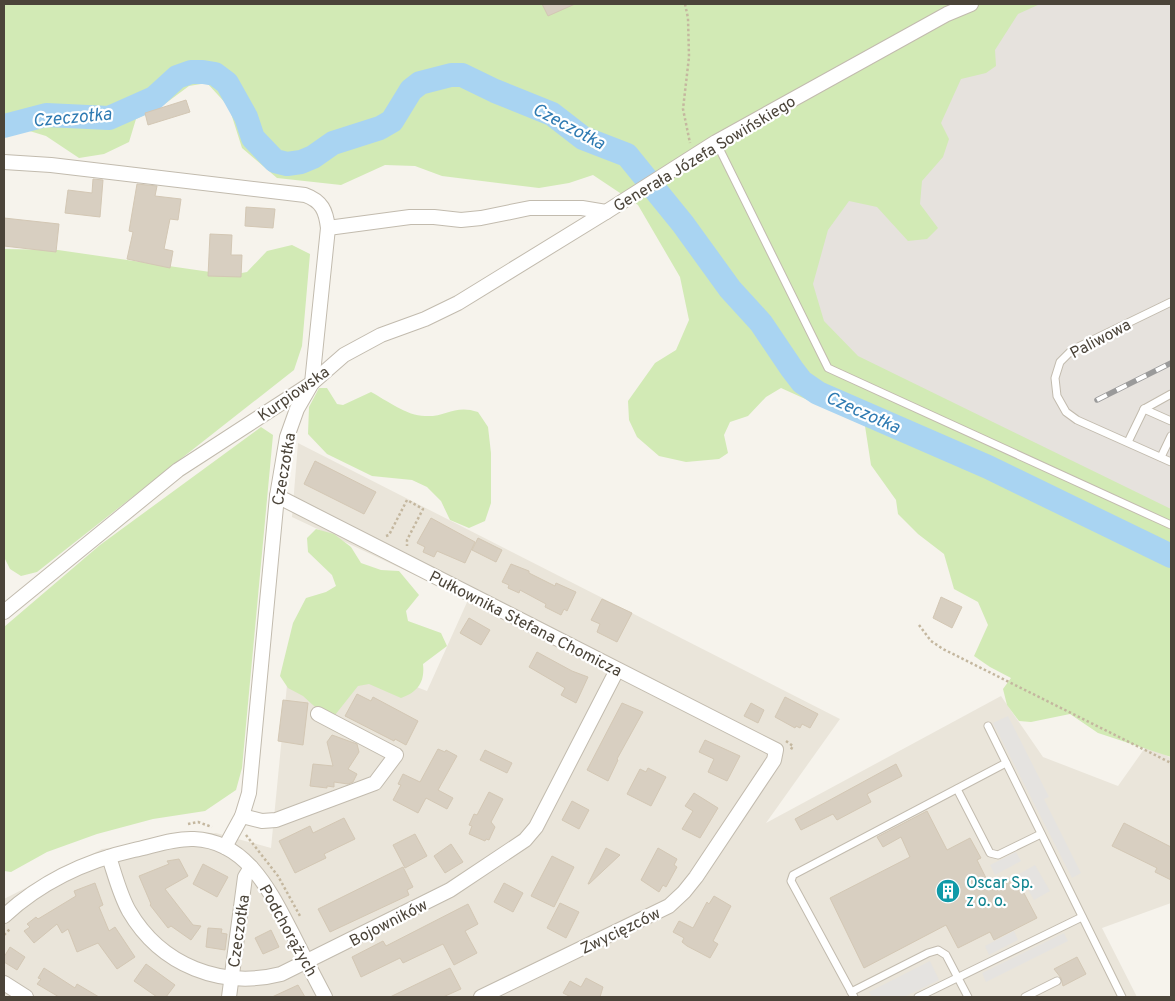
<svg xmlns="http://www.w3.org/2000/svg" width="1175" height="1001" viewBox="0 0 1175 1001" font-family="Overpass,sans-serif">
  <rect width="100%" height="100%" fill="#f6f3ec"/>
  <path fill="#eae5da" d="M298 443 840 719 766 823 1001 696 1043 757 1118 786 1147 745 1171 758V903L1102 928 1137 997H4V899L102 849 216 833 271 848 287 685 359 665 427 691 468 600 292 517Z"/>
  <path fill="#e6e2dd" d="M1001 4H1171V516L834 359 741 157Z"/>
  <g fill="#d2eab5">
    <path d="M4 4H1040L1018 14 995 50 996 66 986 73 961 79 941 123 949 139 943 157 922 181 920 204 938 228 927 239 908 241 877 207 849 201 828 230 813 284 824 321 858 356 1171 509V757L1098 733 1070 714 1031 722 1019 721 1007 705 1003 689 1011 678 990 667 974 656 988 625 978 602 954 589 944 554 918 534 898 514 896 500 871 465 865 426 781 388 766 397 748 416 730 422 724 435 728 453 719 459 686 462 659 456 637 437 629 420 628 401 655 363 676 350 689 320 680 277 638 205 593 175 569 183 539 188 442 176 415 166 385 165 341 185 277 178 242 148 229 107 207 83 189 86 158 109 136 119 129 142 104 154 79 158 46 136 23 129 4 134Z"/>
    <path d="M292 245 310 254 302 346 294 370 37 572 21 576 10 569 4 557V249L58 250 231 275 247 272 267 251Z"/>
    <path d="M319 388H327L337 404 343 405 371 392C386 400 407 416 425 416 447 417 455 404 478 412L488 427 491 453V503L485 521 469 528 450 520 441 501 427 487 412 480 372 476 327 454 308 434 309 407Z"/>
    <path d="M261 427 273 435 242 768 236 790 205 811 153 819 97 834 47 852 11 872 4 871V627L100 545Z"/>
    <path d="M316 529 334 534 351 547 361 563 381 570 399 571 419 595 406 611 408 621 441 633 447 646 423 664C425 682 418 692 401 698L369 684 358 686 335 715H324L303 696 288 688 280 676 293 623 306 598 326 592 336 586 332 575 308 552 307 538Z"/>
  </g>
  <g fill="#e5e3e0">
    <path d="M1008 716 1049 797 1044 799 1081 873 1072 878 993 723Z"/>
    <path d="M1016 852 1021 861 995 875 990 865Z"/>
    <path d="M1035 865 1050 891 1034 900 1019 874Z"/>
    <path d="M1014 931 1018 940 989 955 985 946Z"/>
    <path d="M1064 933 1068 941 986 982 982 973Z"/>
    <path d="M930 961 939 980 904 997H872L869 992Z"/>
  </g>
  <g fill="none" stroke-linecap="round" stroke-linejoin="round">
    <path stroke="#a9d4f2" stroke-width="24" d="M4 126 46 115 109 118 154 98 177 77 191 72H203L215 74 227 83 246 117 253 138 275 161 287 164 301 162 313 157 333 143 380 128 392 121 411 90 420 83 451 75H462L495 91 552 114 583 138 627 155 683 224 730 289 761 323 792 369 802 382 818 393 988 467 1171 556"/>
  </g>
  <g fill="#d8cfc1" stroke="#d3c7b4">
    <path d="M542 4H575L548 16Z"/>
    <path d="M186 100 190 112 148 125 145 113Z"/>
    <path d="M93 179 103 180 100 217 65 213 68 190 92 193Z"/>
    <path d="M137 184 157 186 155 196 181 199 178 220 170 219 164 249 173 251 170 268 127 259 133 232 129 231Z"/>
    <path d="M246 207 275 209 273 228 245 226Z"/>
    <path d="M4 218 59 224 56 252 4 246Z"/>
    <path d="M210 234 232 235 231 255H242L241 277 208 276Z"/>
    <path d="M315 461 376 492 364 514 304 484Z"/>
    <path d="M431 518 475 542 465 563 437 551 434 557 423 552 425 547 417 543Z"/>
    <path d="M478 538 502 550 496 562 472 550Z"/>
    <path d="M511 564 529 571V573L555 586 556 583 576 592 567 611 564 609 561 615 545 607 546 604 520 590 519 593 508 588 509 585 502 582Z"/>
    <path d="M941 597 962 607 952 628 933 618Z"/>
    <path d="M602 599 632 613 617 642 597 632 600 624 591 620Z"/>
    <path d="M469 618 490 630 481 645 460 633Z"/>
    <path d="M537 652 572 671 588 677 576 703 561 695 565 688 529 667Z"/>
    <path d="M357 694 371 701 373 697 418 721 406 745 395 739 394 741 345 716Z"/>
    <path d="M785 697 818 714 810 728 802 724 800 728 796 726 795 728 775 717Z"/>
    <path d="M283 700 308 703 303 745 278 741Z"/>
    <path d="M622 703 643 712 617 759 618 760 608 781 587 770Z"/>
    <path d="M751 703 764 710 758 723 744 716Z"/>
    <path d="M332 735 357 744 359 752 348 769 357 774 353 782 348 784 334 782V787L327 786V788L310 786 313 764 333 766 327 742Z"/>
    <path d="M705 740 740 756 727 781 708 772 714 759 699 752Z"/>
    <path d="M438 749 445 752 446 750 457 756 438 790 453 798 447 809 426 798 418 813 393 800 401 785 398 784 403 774 420 782Z"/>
    <path d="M485 750 512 763 507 773 480 760Z"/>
    <path d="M896 764 902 776 867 794 871 802 837 820 833 814 801 830 795 819Z"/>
    <path d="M648 768 666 777 651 806 627 794 640 769 646 772Z"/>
    <path d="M489 792 503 799 491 822 495 827 489 840 486 839 485 841 469 834 472 826 469 825 474 814 477 815Z"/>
    <path d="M694 793 718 808 700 838 682 829 693 811 685 806Z"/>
    <path d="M572 801 589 810 579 829 562 820Z"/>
    <path d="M927 811 947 850 970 838 981 858 977 860 992 890 1016 878 1037 918 994 940 990 932 958 948 946 925 864 968 830 898 910 857 901 837 883 847 877 837Z"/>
    <path d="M344 818 355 839 324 854 326 858 295 873 279 841 310 826 313 833Z"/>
    <path d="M1124 823 1171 847V880L1155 872 1157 868 1112 846Z"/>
    <path d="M415 834 427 856 405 868 393 845Z"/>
    <path d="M451 844 463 862 445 873 434 856Z"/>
    <path d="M606 848 620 855 589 884H588Z"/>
    <path d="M658 848 677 859 674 865 677 867 666 887 663 885 659 892 641 880Z"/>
    <path d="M552 856 574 867 554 907 531 896Z"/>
    <path d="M179 859 188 876 165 889 193 925 201 926 191 940 171 926 168 928 150 905 151 904 139 876 169 864 167 861Z"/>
    <path d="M203 864 228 877 217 897 193 884Z"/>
    <path d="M403 867 413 887 407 890 409 895 330 932 318 909Z"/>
    <path d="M95 883 103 905 99 907 109 931 115 927 135 957 117 969 98 943 77 952 68 929 62 933 57 924 34 943 24 931 30 927 27 924 36 917 38 919 76 896 74 891Z"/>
    <path d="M504 883 523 893 513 912 494 902Z"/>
    <path d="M714 896 731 906 713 941 718 944 710 958 687 946 682 942 684 938 673 932 679 921 693 928 707 902 709 904Z"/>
    <path d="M560 903 579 912 566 938 547 928Z"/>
    <path d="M468 904 478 924 465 931 477 953 454 965 443 944 403 963 400 958 361 977 352 957 383 941 386 946Z"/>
    <path d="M208 928 222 929 221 933 227 934 225 950 206 947Z"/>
    <path d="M271 930 279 947 263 954 255 938Z"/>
    <path d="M10 947 25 957 17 970 4 962V957Z"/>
    <path d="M1077 957 1086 974 1063 986 1061 978 1054 969Z"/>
    <path d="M146 964 175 985 166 997H157L134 981Z"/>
    <path d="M44 968 75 988 77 984 99 997H59L37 984 41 979 38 978Z"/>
    <path d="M450 968 461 989 443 997H390Z"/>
    <path d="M586 978 603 987 600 997H571L563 993 570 981 581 987Z"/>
    <path d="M298 985 305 997H272Z"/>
  </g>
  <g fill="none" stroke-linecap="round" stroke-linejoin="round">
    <g stroke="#c2bbae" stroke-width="9">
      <g id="lane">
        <path d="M716 142 828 368 1171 525"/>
        <path d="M1171 302 1072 350 1060 362 1055 378 1057 396 1066 412 1077 420 1171 462"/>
        <path d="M1144 409 1171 421"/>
        <path d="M1128 442 1144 409 1171 394"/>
        <path d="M1161 457 1171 436"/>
        <path d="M988 726 1122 997"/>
        <path d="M957 789 990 853 998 855 1041 834"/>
        <path d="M851 992 928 953 938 950 946 955 968 997"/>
        <path d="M854 997 791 881 793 875 1006 763"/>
        <path d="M918 997 1082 917"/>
        <path d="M1025 997 1057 981"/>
      </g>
    </g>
    <g stroke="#c2bbae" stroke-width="16">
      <g id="street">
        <path d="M4 162 51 165 305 195C322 201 326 211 328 228L312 383 297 409 287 437 277 496 249 793 242 816 225 847"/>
        <path d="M328 228 410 217H434L461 220 481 218 530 208H582L606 212 716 142 947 14 971 4"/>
        <path d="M277 496 776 750 774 760 696 877 684 892 669 906 481 997"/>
        <path d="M4 612 178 470 312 383 344 355 381 335 425 319 458 303 606 212"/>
        <path d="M242 816 262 821 276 820 375 783 396 755 318 714"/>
        <path d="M109 857C115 875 120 895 129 911 161 966 222 989 281 974L450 890 525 840 536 827 617 670"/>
        <path d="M4 916C41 882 85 861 134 850 153 846 174 838 194 839 247 841 271 893 292 933 303 955 314 976 325 997"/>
        <path d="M4 983 26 997"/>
        <path d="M229 997 245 877 251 867"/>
      </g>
    </g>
    <g stroke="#c4b79f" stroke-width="2.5" stroke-dasharray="2.5 2.5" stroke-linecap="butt">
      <path d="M685 4 688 18 689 57 683 109 690 143"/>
      <path d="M386 536 389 535 407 500 423 509 407 540V546"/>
      <path d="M919 625 931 641 943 649 1171 763"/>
      <path d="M786 741 793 746 790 751"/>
      <path d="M188 824 198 822 212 827"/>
      <path d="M246 835 278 876 300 916"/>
      <path d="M4 935 10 929"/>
    </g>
    <use href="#lane" stroke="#fff" stroke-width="7"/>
    <use href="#street" stroke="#fff" stroke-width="14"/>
    <g stroke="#9a9a9a" stroke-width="5.5">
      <path id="rail" d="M1097 400 1171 363"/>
    </g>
    <use href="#rail" stroke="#fff" stroke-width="4" stroke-dasharray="11" stroke-linecap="butt"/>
  </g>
  <defs>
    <g id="building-disc" transform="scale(1.25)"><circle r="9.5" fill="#0f9aa8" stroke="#fff"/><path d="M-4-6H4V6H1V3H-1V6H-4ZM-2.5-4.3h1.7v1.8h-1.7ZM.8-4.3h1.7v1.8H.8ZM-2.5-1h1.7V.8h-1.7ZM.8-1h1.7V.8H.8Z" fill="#fff"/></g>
  </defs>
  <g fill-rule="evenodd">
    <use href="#building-disc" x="948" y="891"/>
  </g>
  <g text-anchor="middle" stroke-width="4.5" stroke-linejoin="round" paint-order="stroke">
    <g font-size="16" fill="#4b4439" stroke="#fff">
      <text transform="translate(704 153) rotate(-31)" y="6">Generała Józefa Sowińskiego</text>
      <text transform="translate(1100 338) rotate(-28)" y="6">Paliwowa</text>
      <text transform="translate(293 393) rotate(-35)" y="6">Kurpiowska</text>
      <text transform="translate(283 469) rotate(-80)" y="6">Czeczotka</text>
      <text transform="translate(526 623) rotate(27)" y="6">Pułkownika Stefana Chomicza</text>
      <text transform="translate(388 922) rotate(-27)" y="6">Bojowników</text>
      <text transform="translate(289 930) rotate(61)" y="6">Podchorążych</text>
      <text transform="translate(620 930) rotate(-26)" y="6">Zwycięzców</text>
      <text transform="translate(238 931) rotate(-82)" y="6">Czeczotka</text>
    </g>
    <g font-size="16" fill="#0d838f" stroke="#fff" text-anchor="start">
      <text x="966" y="888">Oscar Sp.<tspan x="966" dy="18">z o. o.</tspan></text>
    </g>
    <g font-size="18" font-style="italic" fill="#2e7ab2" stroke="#fff">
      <text transform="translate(72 117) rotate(-5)" y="6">Czeczotka</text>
      <text transform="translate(569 126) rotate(28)" y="6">Czeczotka</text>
      <text transform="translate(863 412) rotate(24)" y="6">Czeczotka</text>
    </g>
  </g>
  <rect width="1175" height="1001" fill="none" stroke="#4b4439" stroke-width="10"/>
</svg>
